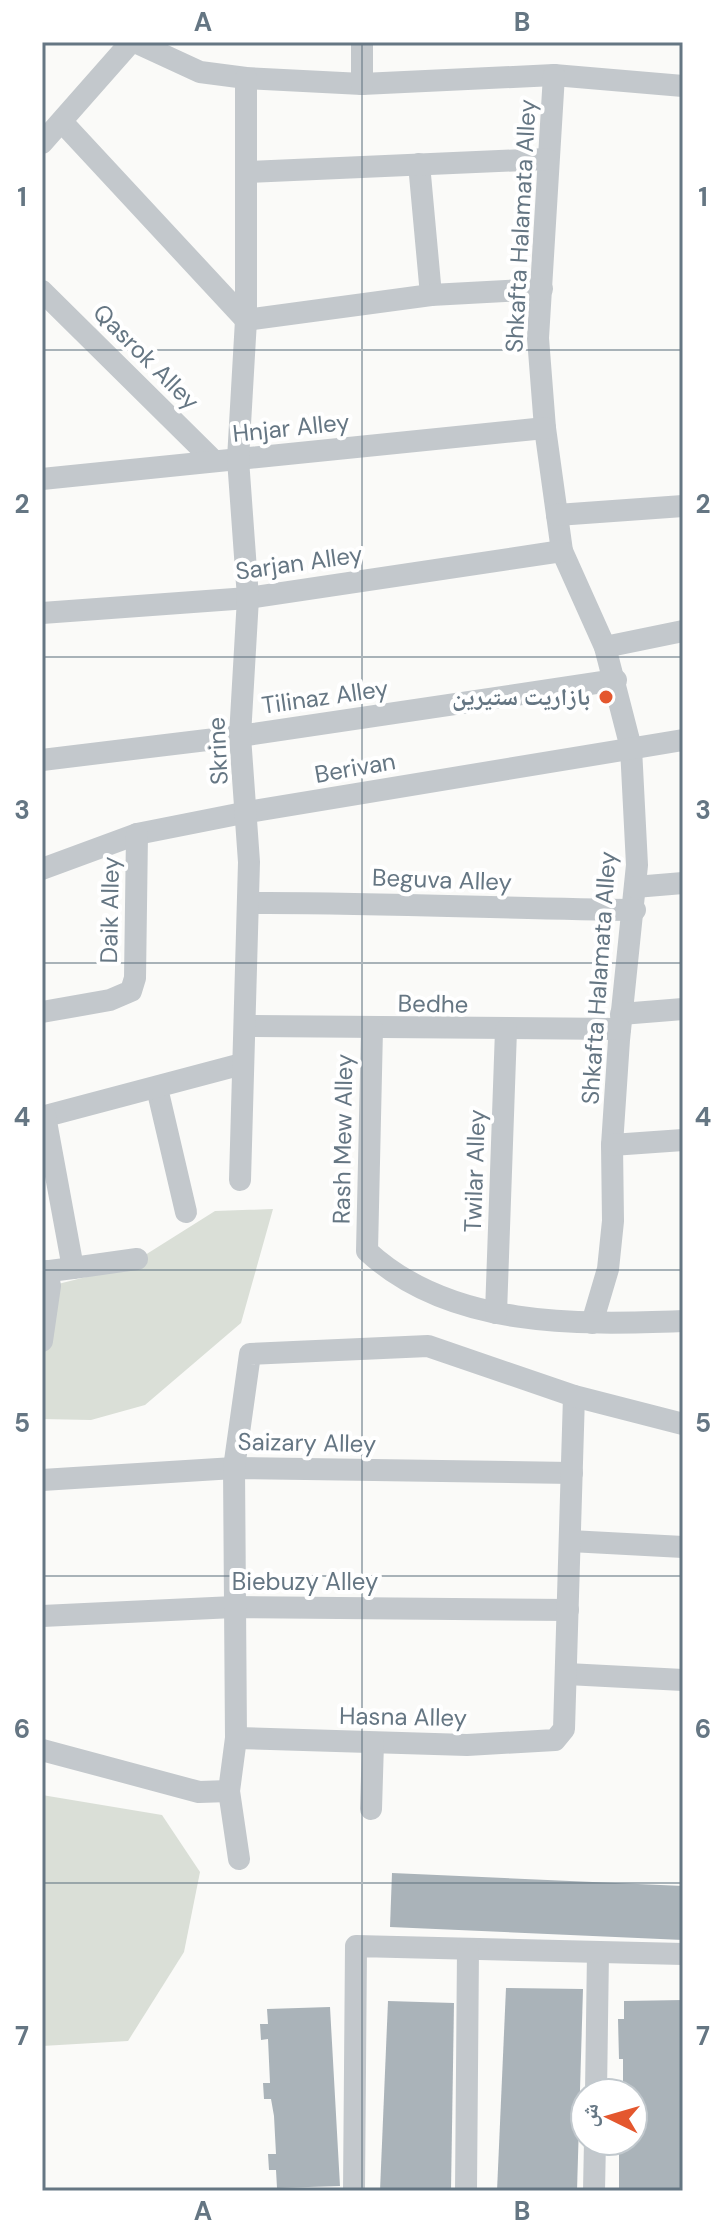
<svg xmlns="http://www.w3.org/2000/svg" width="725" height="2233" viewBox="0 0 725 2233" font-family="'DM Sans','Noto Naskh Arabic',sans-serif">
  <rect width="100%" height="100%" fill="#fafaf8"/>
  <g fill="#dadfd7">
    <path d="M273 1209 241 1323 145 1405 91 1420 42 1419V1288L126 1267 215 1211Z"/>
    <path d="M42 1795 162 1815 200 1872 184 1952 128 2041 42 2046Z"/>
  </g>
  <g fill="#aab3b9">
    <path d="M392 1873 683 1886V1940L390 1927Z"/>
    <path d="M506 1988 583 1989 577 2191H497Z"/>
    <path d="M683 2000V2191H619V2141H633V2093H623V2059H619L618 2019H624V2001Z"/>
    <path d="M388 2001 454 2003 451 2191H380Z"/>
    <path d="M330 2007 340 2186 277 2188 276 2170H269L268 2154H276L274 2116 271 2099H264L263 2083H270L268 2039 261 2040 260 2024H268L267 2009Z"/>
  </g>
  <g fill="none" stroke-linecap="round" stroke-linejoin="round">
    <g stroke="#c3c8cc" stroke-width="22">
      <path d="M135 42 200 72 246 78 362 84 554 75 683 86"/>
      <path d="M362 42V84"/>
      <path d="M554 75 538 338 545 428 562 551 605 647 631 748 637 865 619 1040 612 1145 613 1221 608 1269 592 1323"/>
      <path d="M63 123 246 320"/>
      <path d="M42 143 131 42"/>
      <path d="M419 164 431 295"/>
      <path d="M246 172 547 159"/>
      <path d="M42 291 214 461"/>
      <path d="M246 320 431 295 542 289"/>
      <path d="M42 479 545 428"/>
      <path d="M557 515 683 506"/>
      <path d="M42 613 248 598 562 551"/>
      <path d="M605 647 683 631"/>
      <path d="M42 760 240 736 616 680"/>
      <path d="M42 869 137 834 248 812 683 740"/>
      <path d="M635 887 683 883"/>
      <path d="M248 903C377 902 506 909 635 910"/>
      <path d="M42 1012 110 1000 131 991 135 978 137 834"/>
      <path d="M621 1014 683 1009"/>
      <path d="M245 1026 620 1029"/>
      <path d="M372 1029 367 1251C450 1328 577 1325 683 1321"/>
      <path d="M157 1088 186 1212"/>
      <path d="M42 1117 242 1064"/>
      <path d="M612 1145 683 1140"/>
      <path d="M240 1180 249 862 240 736 248 598 238 459 246 320V78"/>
      <path d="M73 1268 137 1259"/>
      <path d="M42 1272 73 1268 45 1116"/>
      <path d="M496 1313 506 1030"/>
      <path d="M42 1341 50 1286 47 1271"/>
      <path d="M42 1480 234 1468 572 1473"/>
      <path d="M570 1541 683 1547"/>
      <path d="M42 1616 234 1607 568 1610"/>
      <path d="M567 1674 683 1680"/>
      <path d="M236 1738 467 1745 555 1740 564 1729 574 1396"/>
      <path d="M42 1750 199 1792 229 1791"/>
      <path d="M371 1809 373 1743"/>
      <path d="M239 1859 229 1791 236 1738 234 1468 250 1354 428 1346 574 1396 683 1424"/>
      <path d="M596 2093 598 1952"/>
      <path d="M354 2191 356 1946 683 1954"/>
      <path d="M466 2191 468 1949"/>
      <path d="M594 2191 595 2141"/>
    </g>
  </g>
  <path fill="none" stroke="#657683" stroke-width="2" stroke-opacity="0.55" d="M362 42V2191M42 350H683M42 657H683M42 963H683M42 1270H683M42 1576H683M42 1883H683"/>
  <circle fill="#e4572e" stroke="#fff" stroke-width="3" cx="606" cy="697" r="8"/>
  <g text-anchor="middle" stroke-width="8" stroke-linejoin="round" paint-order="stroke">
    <g font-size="24" fill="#657683" stroke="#fff">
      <text transform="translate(521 226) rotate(-87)" y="8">Shkafta Halamata Alley</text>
      <text transform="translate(146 357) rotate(45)" y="8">Qasrok Alley</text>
      <text transform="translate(291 428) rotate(-6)" y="8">Hnjar Alley</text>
      <text transform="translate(299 563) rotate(-8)" y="8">Sarjan Alley</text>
      <text transform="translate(325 697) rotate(-8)" y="8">Tilinaz Alley</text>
      <text transform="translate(218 751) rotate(-93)" y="8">Skrine</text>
      <text transform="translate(355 768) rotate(-10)" y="8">Berivan</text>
      <text transform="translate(442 880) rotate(2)" y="8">Beguva Alley</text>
      <text transform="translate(110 910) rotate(-89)" y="8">Daik Alley</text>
      <text transform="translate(599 978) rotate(-86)" y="8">Shkafta Halamata Alley</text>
      <text transform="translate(433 1004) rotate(1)" y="8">Bedhe</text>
      <text transform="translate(343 1139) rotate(-89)" y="8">Rash Mew Alley</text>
      <text transform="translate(475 1171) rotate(-88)" y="8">Twilar Alley</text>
      <text transform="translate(307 1443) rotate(1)" y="8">Saizary Alley</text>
      <text x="305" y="1590">Biebuzy Alley</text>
      <text transform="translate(403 1717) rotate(1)" y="8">Hasna Alley</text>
    </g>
    <g font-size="24" font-weight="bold" fill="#657683" stroke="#fff" text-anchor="end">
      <text x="590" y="705">بازاريت ستيرين</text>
    </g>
  </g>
  <rect width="725" height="2233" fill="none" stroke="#ffffff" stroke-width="88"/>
  <g transform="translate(609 2117) rotate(275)"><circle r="38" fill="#ffffff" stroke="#c1c8cd" stroke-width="2"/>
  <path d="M0-6L14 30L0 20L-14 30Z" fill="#e4572e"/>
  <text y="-12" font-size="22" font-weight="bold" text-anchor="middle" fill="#657683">ش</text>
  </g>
  <rect x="44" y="44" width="637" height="2145" fill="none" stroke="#657683" stroke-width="3"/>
  <g font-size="26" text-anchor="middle" font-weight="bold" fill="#657683">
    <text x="203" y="31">A</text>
    <text x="522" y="31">B</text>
    <text x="22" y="206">1</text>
    <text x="703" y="206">1</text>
    <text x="22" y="513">2</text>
    <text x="703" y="513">2</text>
    <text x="22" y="819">3</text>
    <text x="703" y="819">3</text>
    <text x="22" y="1126">4</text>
    <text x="703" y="1126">4</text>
    <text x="22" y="1432">5</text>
    <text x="703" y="1432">5</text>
    <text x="22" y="1738">6</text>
    <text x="703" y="1738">6</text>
    <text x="22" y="2045">7</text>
    <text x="703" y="2045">7</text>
    <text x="203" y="2220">A</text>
    <text x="522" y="2220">B</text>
  </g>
</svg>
